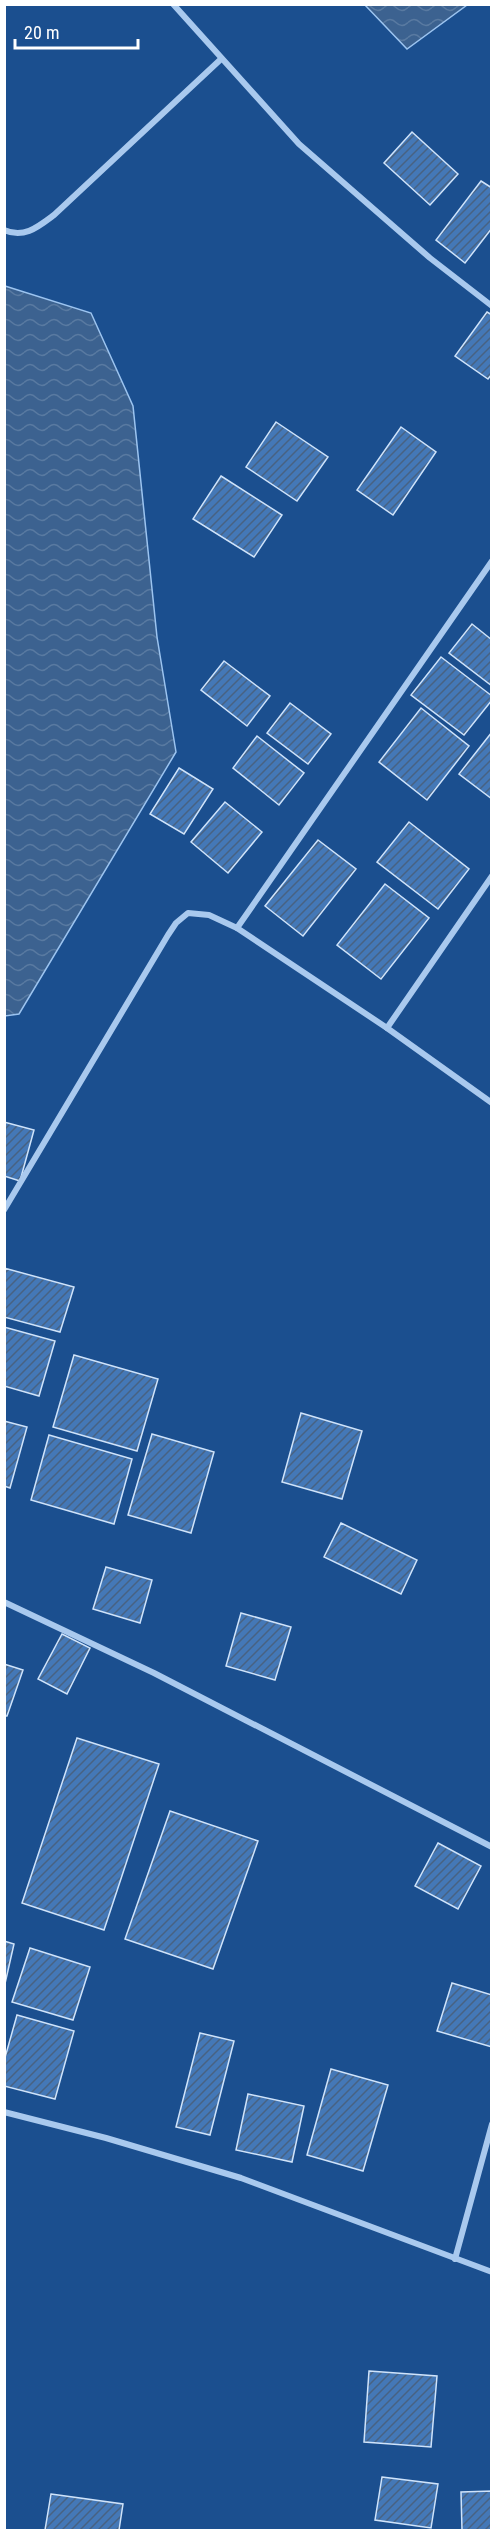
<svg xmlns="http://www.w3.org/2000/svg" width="496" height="2535" viewBox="0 0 496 2535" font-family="'Roboto Condensed',sans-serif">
  <defs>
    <pattern id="water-waves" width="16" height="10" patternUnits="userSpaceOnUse" patternTransform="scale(1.5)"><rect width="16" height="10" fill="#3c6290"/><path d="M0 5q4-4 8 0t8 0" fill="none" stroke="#597aa1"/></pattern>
    <pattern id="building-hatch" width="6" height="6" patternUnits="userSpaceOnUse" patternTransform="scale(1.5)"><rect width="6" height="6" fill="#4478b7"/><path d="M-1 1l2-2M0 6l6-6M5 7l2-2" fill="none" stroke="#486282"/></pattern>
  </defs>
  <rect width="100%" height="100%" fill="#1b4f8f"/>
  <g fill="url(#water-waves)" stroke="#9cc4f0" stroke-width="1.5">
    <path d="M365 5H467L407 49Z"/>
    <path d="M5 286 91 313 133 406 157 637 176 752 19 1014 5 1016Z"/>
  </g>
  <g fill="url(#building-hatch)" stroke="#cfe3fa" stroke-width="1.5">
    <path d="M412 132 458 174 430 205 384 163Z"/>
    <path d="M481 181 492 188V228L465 263 436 240Z"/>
    <path d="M487 312 492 315V374L488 379 455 356Z"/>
    <path d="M276 422 328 457 297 501 246 467Z"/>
    <path d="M401 427 436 452 393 515 357 490Z"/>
    <path d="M221 476 282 515 254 557 193 519Z"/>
    <path d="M472 624 492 640V686L449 653Z"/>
    <path d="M441 657 492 696V700L464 735 411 695Z"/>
    <path d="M224 661 270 696 247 726 201 690Z"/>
    <path d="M290 703 331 734 308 764 267 733Z"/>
    <path d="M421 708 469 746 427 800 379 762Z"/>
    <path d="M492 732V799L459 774Z"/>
    <path d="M257 736 304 773 279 805 233 768Z"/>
    <path d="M179 768 213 789 184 834 150 814Z"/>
    <path d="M225 802 262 832 228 873 191 842Z"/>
    <path d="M409 822 469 869 438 909 377 862Z"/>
    <path d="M318 840 356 869 303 936 265 906Z"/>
    <path d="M385 884 429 918 381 979 337 945Z"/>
    <path d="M4 1122 34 1130 20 1181 4 1176Z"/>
    <path d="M4 1268 74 1287 60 1332 4 1317Z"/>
    <path d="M4 1327 55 1341 39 1396 4 1386Z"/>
    <path d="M74 1355 158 1379 137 1451 53 1427Z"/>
    <path d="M301 1413 362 1431 342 1499 282 1482Z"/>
    <path d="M4 1421 27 1427 10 1488 4 1486Z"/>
    <path d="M152 1434 214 1452 191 1533 128 1515Z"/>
    <path d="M49 1435 132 1459 114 1524 31 1500Z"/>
    <path d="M341 1523 417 1560 401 1594 324 1557Z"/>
    <path d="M106 1567 152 1580 140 1623 93 1609Z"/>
    <path d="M241 1613 291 1627 275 1680 226 1666Z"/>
    <path d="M62 1634 90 1648 67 1694 38 1679Z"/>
    <path d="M4 1664 23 1670 7 1716H4Z"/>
    <path d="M77 1738 159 1764 104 1930 22 1903Z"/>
    <path d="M170 1811 258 1841 213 1969 125 1939Z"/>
    <path d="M438 1843 481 1866 458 1909 415 1886Z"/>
    <path d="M4 1941 14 1944 4 1988Z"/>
    <path d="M30 1948 90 1967 73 2020 12 2002Z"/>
    <path d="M452 1983 492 1995V2047L437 2031Z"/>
    <path d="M17 2015 74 2031 55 2099 4 2086V2061Z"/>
    <path d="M200 2033 234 2041 210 2135 176 2127Z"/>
    <path d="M331 2069 388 2085 363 2171 307 2155Z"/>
    <path d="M248 2094 304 2106 292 2162 236 2150Z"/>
    <path d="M369 2371 437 2376 431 2447 364 2442Z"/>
    <path d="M382 2477 438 2484 431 2528 375 2520Z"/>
    <path d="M492 2491V2530H462L461 2492Z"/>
    <path d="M51 2494 123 2504 119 2530H45Z"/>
  </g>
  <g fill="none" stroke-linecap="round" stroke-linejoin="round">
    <g stroke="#a9c9ee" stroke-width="6">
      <path d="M173 4 299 144 430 258 492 306"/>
      <path d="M4 230C24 239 38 227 54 215L220 60"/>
      <path d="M237 928 492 561"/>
      <path d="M387 1028 492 876"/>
      <path d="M4 1210 168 935 176 923 188 913 209 915 237 928 387 1028 492 1103"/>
      <path d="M4 1602 154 1673 492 1847"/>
      <path d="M4 2112 106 2138 241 2178 492 2272"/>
      <path d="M455 2259 492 2124"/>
    </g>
  </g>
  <rect width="496" height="2535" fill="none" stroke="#ffffff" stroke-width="12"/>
  <path d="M15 39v9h123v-9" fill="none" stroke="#ffffff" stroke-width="3"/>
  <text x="24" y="39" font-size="18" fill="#ffffff" stroke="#1b4f8f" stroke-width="4.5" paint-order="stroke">20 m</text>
</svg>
